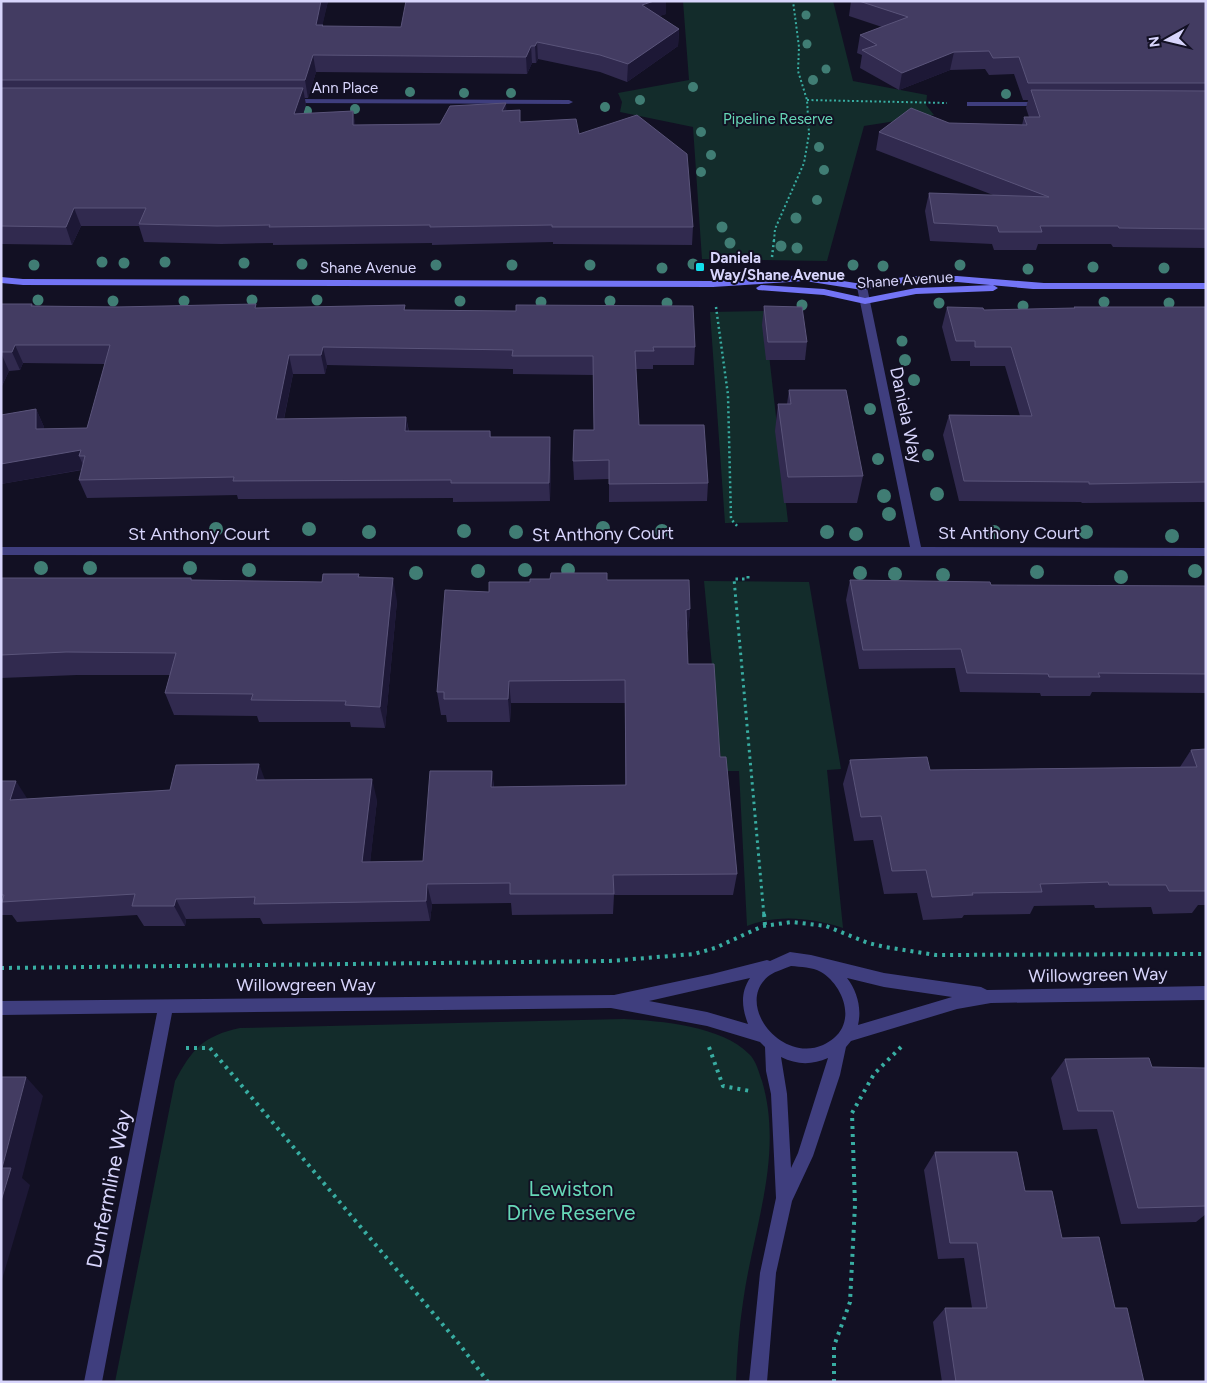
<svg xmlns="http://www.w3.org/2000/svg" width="1207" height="1383" viewBox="0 0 1207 1383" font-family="Figtree,sans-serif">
  <rect width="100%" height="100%" fill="#121023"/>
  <g fill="#132c2b">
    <path d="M683 1H833L853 81 927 95 926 105 934 115 864 126 827 261 702 259 693 127 620 112 622 102 618 93 689 80Z"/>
    <path d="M764 311 788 522 725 523 710 312Z"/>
    <path d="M704 581 809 582 841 769 827 770 843 928C811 918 779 914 747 926L739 771H722Z"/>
    <path d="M624 1019C661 1021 722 1026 749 1054 756 1060 759 1073 762 1081 784 1155 753 1229 743 1302 739 1328 737 1355 736 1382H115L175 1081C192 1049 203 1036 240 1028Z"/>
  </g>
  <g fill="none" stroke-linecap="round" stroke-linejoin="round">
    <g stroke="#38ada2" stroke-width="2" stroke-dasharray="2 2.5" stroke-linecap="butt">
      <path d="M807 100 947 103"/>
      <path d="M774 241 775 229 804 163 809 134 807 100 798 71 799 47 793 1"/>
    </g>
    <g stroke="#38ada2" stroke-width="2.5" stroke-dasharray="2 3" stroke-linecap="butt">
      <path d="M772 257 774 240"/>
      <path d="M716 307 728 395 731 519 738 527"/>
    </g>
    <path stroke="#38ada2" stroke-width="3" stroke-dasharray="2.5 4" stroke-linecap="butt" d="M748 576V579H734L764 916"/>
    <g stroke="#38ada2" stroke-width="4" stroke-dasharray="3 5" stroke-linecap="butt">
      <path d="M764 914 765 925"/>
      <path d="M1 968 610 961 694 954 715 948 763 926 792 922 826 926 868 943 885 947 936 955 1206 954"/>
      <path d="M709 1047 723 1086 750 1091"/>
      <path d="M186 1048H210L460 1345 488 1382"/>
      <path d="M834 1382V1346L850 1302 855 1205 852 1113 874 1074 901 1047"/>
    </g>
    <g fill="#3f3e7e" fill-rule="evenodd">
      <path d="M286 99 569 100 573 102 569 104 289 103 285 101Z"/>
      <path d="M967 102H1042L1046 104 1042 106H967Z"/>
      <path d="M862 284 867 287 921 547 1206 548V556L1 555V547H910L857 287Z"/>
      <path d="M790 952 811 955 884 973 981 987 987 990 1206 986V1000L991 1003 957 1009 851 1041 846 1047 840 1075 813 1156 792 1201 776 1273 767 1382H749L760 1273 776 1198 771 1094 766 1071 765 1047 760 1042 707 1026 611 1008 172 1013 102 1382H84L157 1013 1 1015V1001L614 995 712 974 767 960 770 961ZM791 966C801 967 812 967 821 972 838 982 852 1008 842 1028 838 1036 831 1041 823 1045 780 1064 733 1002 770 975 776 971 784 969 791 966ZM750 978C740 993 742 1008 748 1024L707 1012 649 1001ZM847 978 884 987 952 997 858 1025C862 1008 857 991 847 978ZM781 1057C797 1065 812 1065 828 1058L798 1153 791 1168 787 1094Z"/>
    </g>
    <g fill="#7374f5" fill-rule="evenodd">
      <path d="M805 275 862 284 910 276H957L1044 283H1206V289H1033L957 282H910L862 290 805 281 713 287 23 285 1 283V277L23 279 713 281Z"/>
      <path d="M761 285 824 289 865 298 916 288 993 285 998 288 993 291 916 294 865 304 824 295 758 290 756 288Z"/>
    </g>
  </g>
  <g fill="#407d74">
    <circle cx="806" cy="15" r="4.5"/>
    <circle cx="807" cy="44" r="4.5"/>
    <circle cx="826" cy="69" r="4.5"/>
    <circle cx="813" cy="80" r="5"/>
    <circle cx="693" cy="87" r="5"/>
    <circle cx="410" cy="92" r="5"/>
    <circle cx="464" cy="93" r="5"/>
    <circle cx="511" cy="93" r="5"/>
    <circle cx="1006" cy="94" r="5"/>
    <circle cx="640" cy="100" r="5"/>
    <circle cx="605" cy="107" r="5"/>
    <circle cx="355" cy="109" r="5"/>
    <circle cx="307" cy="111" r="5"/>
    <circle cx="701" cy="132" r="5"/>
    <circle cx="819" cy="147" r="5"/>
    <circle cx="711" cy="155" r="5"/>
    <circle cx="824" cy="170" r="5"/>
    <circle cx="701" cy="172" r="5"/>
    <circle cx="817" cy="200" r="5"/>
    <circle cx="796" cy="218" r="5.5"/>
    <circle cx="722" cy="227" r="5.5"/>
    <circle cx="730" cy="243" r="5.5"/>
    <circle cx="781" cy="246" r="5.5"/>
    <circle cx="797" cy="248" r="5.5"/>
    <circle cx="102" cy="262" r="5.5"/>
    <circle cx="165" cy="262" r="5.5"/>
    <circle cx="124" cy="263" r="5.5"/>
    <circle cx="244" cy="263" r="5.5"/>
    <circle cx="302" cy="264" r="5.5"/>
    <circle cx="693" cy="264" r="5.5"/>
    <circle cx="34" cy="265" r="5.5"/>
    <circle cx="436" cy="265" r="5.5"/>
    <circle cx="512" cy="265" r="5.5"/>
    <circle cx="590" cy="265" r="5.5"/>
    <circle cx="853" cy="265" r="5.5"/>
    <circle cx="960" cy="265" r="5.5"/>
    <circle cx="883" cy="266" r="5.5"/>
    <circle cx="1093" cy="267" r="5.5"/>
    <circle cx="662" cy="268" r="5.5"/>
    <circle cx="1164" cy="268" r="5.5"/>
    <circle cx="1028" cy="269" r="5.5"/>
    <circle cx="38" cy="300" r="5.5"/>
    <circle cx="252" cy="300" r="5.5"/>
    <circle cx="317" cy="300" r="5.5"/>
    <circle cx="113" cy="301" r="5.5"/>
    <circle cx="184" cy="301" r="5.5"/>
    <circle cx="460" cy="301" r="5.5"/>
    <circle cx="610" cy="301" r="5.5"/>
    <circle cx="541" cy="302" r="5.5"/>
    <circle cx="1104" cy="302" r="5.5"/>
    <circle cx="667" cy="303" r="5.5"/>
    <circle cx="939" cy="303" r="5.5"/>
    <circle cx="1169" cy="303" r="5.5"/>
    <circle cx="802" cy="305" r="5.5"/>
    <circle cx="1023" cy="306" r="5.5"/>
    <circle cx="902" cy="341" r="5.5"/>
    <circle cx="905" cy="360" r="6"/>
    <circle cx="914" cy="380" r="6"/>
    <circle cx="870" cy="409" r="6"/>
    <circle cx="928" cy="455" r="6"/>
    <circle cx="878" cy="459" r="6"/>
    <circle cx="937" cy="494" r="7"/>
    <circle cx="884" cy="496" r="7"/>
    <circle cx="889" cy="514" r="7"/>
    <circle cx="603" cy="528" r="7"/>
    <circle cx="216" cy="529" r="7"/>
    <circle cx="309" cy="529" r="7"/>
    <circle cx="464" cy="531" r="7"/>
    <circle cx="662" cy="531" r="7"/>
    <circle cx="369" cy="532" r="7"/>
    <circle cx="516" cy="532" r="7"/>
    <circle cx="827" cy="532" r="7"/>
    <circle cx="994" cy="532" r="7"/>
    <circle cx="1086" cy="532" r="7"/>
    <circle cx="856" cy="534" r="7"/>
    <circle cx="1172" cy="536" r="7"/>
    <circle cx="41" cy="568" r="7"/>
    <circle cx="90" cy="568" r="7"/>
    <circle cx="190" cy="568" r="7"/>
    <circle cx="249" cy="570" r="7"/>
    <circle cx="525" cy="570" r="7"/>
    <circle cx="568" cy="570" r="7"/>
    <circle cx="478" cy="571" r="7"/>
    <circle cx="1195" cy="571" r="7"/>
    <circle cx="1037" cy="572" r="7"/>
    <circle cx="416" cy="573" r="7"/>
    <circle cx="860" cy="573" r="7"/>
    <circle cx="895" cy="574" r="7"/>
    <circle cx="943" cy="575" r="7"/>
    <circle cx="1121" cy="577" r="7"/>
  </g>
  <g fill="#312a4f">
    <path d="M1 1H328L322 25 323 27H401L666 14 659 16 679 29 678 46 627 82 600 72 538 59 536 63H532L527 74 316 72 308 98H304L306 105 303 114 353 111 355 125 440 124 506 111 520 110V122L579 134 693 227 692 245 553 244V242L432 245V243L273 245V243L221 244 144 242 139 226H81L72 245 1 244Z"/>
    <path d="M851 1H1206V248L1113 247 1111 244H1038L1036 250H994L992 244 930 241 925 211 929 193 993 195 876 150 879 132 949 123 1022 125 1024 117H1029L1026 108 1028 100H1023L1014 74 989 75 985 69 950 70 899 90 860 68 862 55 857 53 860 35 882 27 849 16Z"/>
    <path d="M1 304H32L34 306 257 308 405 305V310L695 347 694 365H653V369H636L639 425 708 483 707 501 609 502V479L574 480 573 461 594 430 593 375 513 374V369L327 365 325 374H293L284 419 406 417 409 431H490L491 437H550L551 456 550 501 453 502V498L238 499 237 495 87 498 79 480 82 470 1 484V415L36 409 44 427V429L87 428 105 364 23 363 20 370 9 371 1 388Z"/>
    <path d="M764 306 807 342 805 360H766L762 325Z"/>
    <path d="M947 307 984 310 1074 308V307H1206V502L1082 503 1081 502 959 501 943 435 949 415 1020 416 1005 366H970V361H951L942 327Z"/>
    <path d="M789 390 863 476 857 503H784L775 431 778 404H787Z"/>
    <path d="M359 574V577L397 601 385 728 351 727 350 722H259L257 716 174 715 165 693 170 675H77L1 678V578H191L192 580 322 582Z"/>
    <path d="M607 580 690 609 688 632H687L688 664 720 757 737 874 733 895H614L613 914 512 915 511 903 432 904 430 921 263 924 260 918 186 919 185 926H144L137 915 17 922 12 915H1V781L27 799 170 790 265 780 377 800 370 862 423 861 492 771 494 787 625 785V703H511L510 722H447L446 715H441L437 692 489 592 530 582Z"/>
    <path d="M850 580 991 585 1206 586V693L1092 692 1090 696H1041L1040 693 960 692 955 668 859 669 846 600Z"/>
    <path d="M1206 749V905H1198L1192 913 1153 914 1151 907 1095 908 1094 905 1034 906 1030 914 964 915 962 918 923 920 917 893 884 894 873 840 854 841 843 784 850 760 930 770 1180 767 1191 750Z"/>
    <path d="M1065 1059 1152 1067 1206 1068V1214L1196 1222 1121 1224 1097 1129 1063 1130 1051 1078Z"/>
    <path d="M935 1152 1025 1191 1062 1238 1115 1308 1144 1382H942L933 1322 945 1308H972L964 1258 938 1259 924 1170Z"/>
  </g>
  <g fill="#1d1836">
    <path d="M321 1H328L319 41 316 25Z"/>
    <path d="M654 1H666V14L642 22V5Z"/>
    <path d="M679 29 678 46 627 82 628 64Z"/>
    <path d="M537 42 538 59 536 63 535 46Z"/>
    <path d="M531 46 532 63 527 74 526 57Z"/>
    <path d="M954 52 950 70 899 90 902 73Z"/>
    <path d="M313 55 316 72 308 98 305 80Z"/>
    <path d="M303 88 306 105 298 131 294 114Z"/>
    <path d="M506 103 507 120 502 111Z"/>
    <path d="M353 111 356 128 353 125Z"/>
    <path d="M74 208 81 226 72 245 66 227Z"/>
    <path d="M15 345 23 363 20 370 12 352Z"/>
    <path d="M323 347 327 365 325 374 321 355Z"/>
    <path d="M1 353 9 371 1 388Z"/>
    <path d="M289 355 293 374 280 437 276 419Z"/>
    <path d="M36 409 44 427V448L36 429Z"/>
    <path d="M406 417 409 435 405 431Z"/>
    <path d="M550 437 551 456 550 501 549 483Z"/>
    <path d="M81 450 79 456 85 469 1 484V464Z"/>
    <path d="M393 578 397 601 385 728 380 707Z"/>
    <path d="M690 609 688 632 684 633 686 610Z"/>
    <path d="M509 681 511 703 510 722 508 699Z"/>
    <path d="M259 764 267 785 256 780Z"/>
    <path d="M492 771 494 792 491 787Z"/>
    <path d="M372 779 377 800 368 883 362 862Z"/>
    <path d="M16 781 30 803 10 800Z"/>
    <path d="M427 884 432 904 430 921 426 901Z"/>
    <path d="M176 899 186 919 185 926 174 906Z"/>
    <path d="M26 1077 43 1096 22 1178 30 1185 1 1283 2 1168Z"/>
  </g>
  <g fill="#433c62" stroke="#5a547a">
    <path d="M1 1H321L316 25H323L322 26 401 27 406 1H654L642 5 679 29 628 64 600 55 537 42 535 46H531L526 57 313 55 305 80H1Z"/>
    <path d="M859 1H1206V83H1028L1019 57 993 58 989 51 954 52 902 73 862 50 877 45 860 35 908 17Z"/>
    <path d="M1 88H303L294 114 353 111V125L440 124 450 106 506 103 502 111 520 110V122L576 119 579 134 637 115 687 154 693 227H552V225L430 227V225L269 227 270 225 217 226 139 224 146 208H74L66 227 1 226Z"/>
    <path d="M1031 90 1206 91V229L1119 228 1118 226H1040L1042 232H999L997 226 934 223 929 193 1049 197 879 132 911 108 949 123 1027 125 1024 117H1040Z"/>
    <path d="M1 304H32L31 306 117 307 256 304 255 308 405 305 404 310 516 311V305L693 306 695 347H653L654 351H635L639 425H704L708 483 609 484V460L573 461 574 430H594L593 356H512L513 350 323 347 321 355H289L276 419 406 417 405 431H490V437H550L549 483H451V480L233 481 234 477 79 480 85 456H79L81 450 1 464V415L36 409V429L87 428 110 345H15L12 352H1Z"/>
    <path d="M764 306 802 307 807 342H768Z"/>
    <path d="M947 307 983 308 984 310 1075 308 1074 307H1206V482L1089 484V482L964 481 949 415 1032 416 1011 347H975V341H956Z"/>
    <path d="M789 390H846L863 476 788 477 778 404H791Z"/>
    <path d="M551 573H607V580H689L690 609 686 610 688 664H714L720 757H726L737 874 613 875 614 894H510V883L427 884 426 901 254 904 255 897 176 899 174 906H132L135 894 2 902 4 895H1V781H16L10 800 170 790 176 765 259 764 256 780 372 779 362 862 423 861 430 771H492L491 787 626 785 625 680 509 681 508 699H444V692H437L445 590 489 592V582H530V579H550Z"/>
    <path d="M323 574H359L358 577 393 578 380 707 345 705 346 701 251 700 253 694 165 693 176 653 66 652 1 655V578H191V580L322 582Z"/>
    <path d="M850 580 990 582 991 585 1206 586V674L1098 673 1100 677H1049L1048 674 967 673 961 649 863 650Z"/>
    <path d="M1206 749V891H1169L1166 885H1109L1108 882 1040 884 1042 892 972 893 973 895 932 897 926 870 892 871 881 816 861 817 850 760 927 757 930 770 1197 767 1191 750Z"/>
    <path d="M1149 1058 1152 1067 1206 1068V1206L1138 1208 1113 1111H1078L1065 1059Z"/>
    <path d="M1 1077H26L2 1168H11L1 1201Z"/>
    <path d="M935 1152H1017L1025 1191H1052L1062 1238 1099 1237 1115 1308H1127L1144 1382H956L945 1308H987L977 1243H950Z"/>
  </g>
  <rect fill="#11deec" stroke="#121023" stroke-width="2" x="695" y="262" width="10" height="10" rx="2.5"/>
  <g text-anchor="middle" stroke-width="4" stroke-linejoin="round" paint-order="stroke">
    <g font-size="15" fill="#d8d5fc" stroke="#121023">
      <text x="345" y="93">Ann Place</text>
      <text x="368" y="273">Shane Avenue</text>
      <text transform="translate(905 280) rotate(-4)" y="5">Shane Avenue</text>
    </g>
    <g font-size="15" fill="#66d7b7" stroke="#121023">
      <text x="778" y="124">Pipeline Reserve</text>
    </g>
    <g font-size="15" font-weight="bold" fill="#d8d5fc" stroke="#121023" text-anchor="start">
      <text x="710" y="263">Daniela<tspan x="710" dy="17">Way/Shane Avenue</tspan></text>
    </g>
    <g font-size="18" fill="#d8d5fc" stroke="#121023">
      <text transform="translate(906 415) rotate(78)" y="6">Daniela Way</text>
      <text x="1009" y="539">St Anthony Court</text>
      <text x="199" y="540">St Anthony Court</text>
      <text transform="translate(603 534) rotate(-1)" y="6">St Anthony Court</text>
      <text transform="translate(1098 975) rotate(-1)" y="6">Willowgreen Way</text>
      <text x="306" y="991">Willowgreen Way</text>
    </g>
    <g font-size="21" fill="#d8d5fc" stroke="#121023">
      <text transform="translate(109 1189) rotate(-79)" y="7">Dunfermline Way</text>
    </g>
    <g font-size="21" fill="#66d7b7" stroke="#121023">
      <text x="571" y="1196">Lewiston<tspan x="571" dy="24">Drive Reserve</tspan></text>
    </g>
  </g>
  <rect width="1207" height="1383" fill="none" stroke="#d8d5fc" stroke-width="5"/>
  <g transform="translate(1167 40) rotate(262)" stroke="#121023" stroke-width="4" paint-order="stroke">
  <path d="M0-4L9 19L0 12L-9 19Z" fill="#d8d5fc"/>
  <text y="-8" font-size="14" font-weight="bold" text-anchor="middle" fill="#d8d5fc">N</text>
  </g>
</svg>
